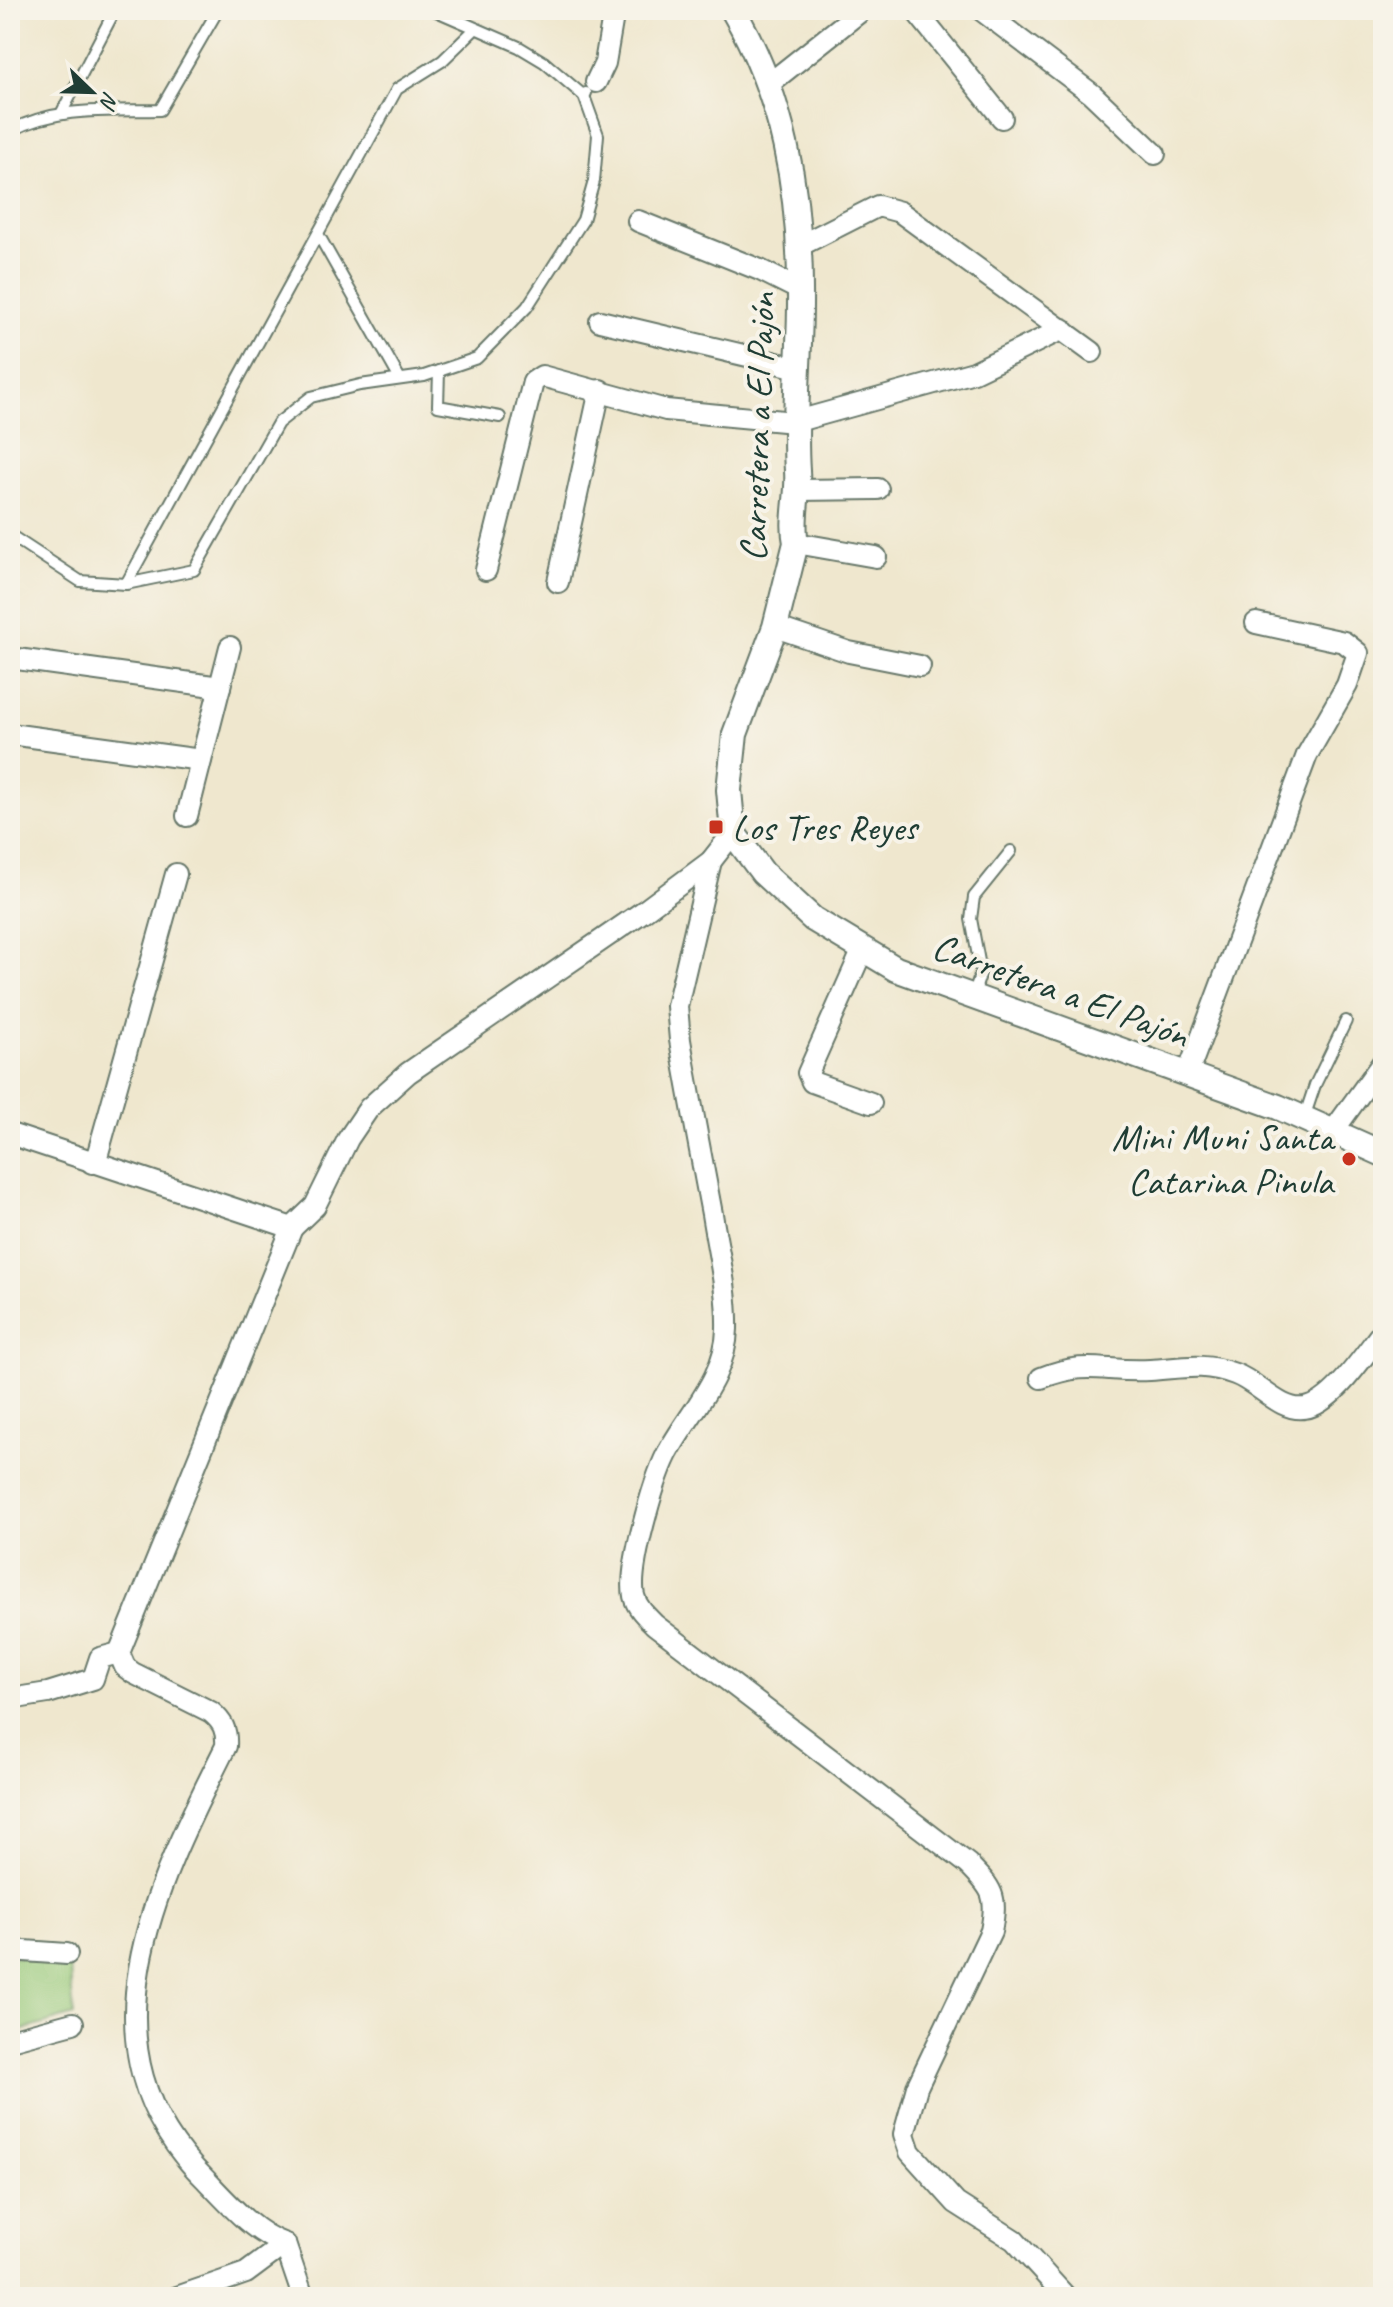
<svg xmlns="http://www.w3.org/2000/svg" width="1393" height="2307" viewBox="0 0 1393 2307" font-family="Caveat,sans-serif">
  <rect width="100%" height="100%" fill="#f7f3e8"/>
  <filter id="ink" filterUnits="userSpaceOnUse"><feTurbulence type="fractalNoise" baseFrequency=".0125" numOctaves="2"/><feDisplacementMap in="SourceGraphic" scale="16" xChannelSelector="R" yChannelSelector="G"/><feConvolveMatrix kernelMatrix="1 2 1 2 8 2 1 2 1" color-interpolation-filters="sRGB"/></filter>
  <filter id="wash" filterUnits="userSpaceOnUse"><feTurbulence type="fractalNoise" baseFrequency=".006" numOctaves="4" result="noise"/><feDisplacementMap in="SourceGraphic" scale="32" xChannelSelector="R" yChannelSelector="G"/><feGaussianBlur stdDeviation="1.8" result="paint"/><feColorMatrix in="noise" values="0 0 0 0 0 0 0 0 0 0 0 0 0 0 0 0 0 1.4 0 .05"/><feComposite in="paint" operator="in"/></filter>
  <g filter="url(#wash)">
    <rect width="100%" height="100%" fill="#efe7ce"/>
    <path fill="#98c979" stroke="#5c8356" stroke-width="2" d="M10 1956 69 1960 74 2015 10 2034Z"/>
  </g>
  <g filter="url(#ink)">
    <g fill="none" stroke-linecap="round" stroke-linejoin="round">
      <g stroke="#68786a" stroke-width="14">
        <g id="service">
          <path d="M434 10 519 47 544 62 584 96 586 93"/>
          <path d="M62 112 115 10"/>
          <path d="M10 131C57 106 109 111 160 110L218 10"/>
          <path d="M318 234 400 379"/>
          <path d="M439 371 438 406 500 417"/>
          <path d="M10 535 80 581 126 584 397 89 442 61 475 29"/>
          <path d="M126 584 194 570 278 423 311 397 360 385 424 376 477 358 527 307 583 220 594 181 598 135 584 96"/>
          <path d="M973 996 981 972 971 919 974 897 1011 851"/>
          <path d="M1304 1118 1315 1085 1346 1021"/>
        </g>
      </g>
      <g stroke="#68786a" stroke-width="24">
        <g id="minor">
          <path d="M915 10 1002 118"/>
          <path d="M981 10 1092 94 1155 154"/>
          <path d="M596 82 605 63 614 10"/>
          <path d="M770 83 862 10"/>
          <path d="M638 221 760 270 800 290"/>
          <path d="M799 246 878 206 900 212 1092 352"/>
          <path d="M600 321 798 368"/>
          <path d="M798 490 878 489"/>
          <path d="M796 543 876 557"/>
          <path d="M486 570 533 382 542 376 666 410 794 422 974 372 1063 329"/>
          <path d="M558 582 600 390"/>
          <path d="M775 627 849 652 920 666"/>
          <path d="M10 658 220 687"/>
          <path d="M10 734 201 760"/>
          <path d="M187 816 230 647"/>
          <path d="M711 861 677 1006 680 1040C690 1098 701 1156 712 1214 718 1252 728 1291 727 1329 726 1378 688 1414 667 1454 654 1480 628 1568 634 1596 637 1608 646 1616 655 1625L968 1864C993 1889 998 1896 991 1931L917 2087 904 2134 910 2152 956 2203 1014 2240 1066 2297"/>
          <path d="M863 949 808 1073 812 1082 871 1103"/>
          <path d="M1188 1073 1307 755 1347 685 1358 653 1344 642 1256 623"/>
          <path d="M1334 1130 1383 1062"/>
          <path d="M10 1134 292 1228 315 1206 348 1139 369 1108 408 1073 644 911 711 861 733 833"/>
          <path d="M92 1163 98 1153 176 874"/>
          <path d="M292 1228 119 1653 125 1667 133 1673 211 1712C223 1722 227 1730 226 1746 156 1885 72 2049 206 2180 229 2204 254 2233 285 2244L303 2297"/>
          <path d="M1041 1378C1090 1359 1103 1373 1150 1370 1183 1368 1202 1362 1235 1374 1258 1382 1280 1412 1305 1408 1333 1404 1366 1352 1383 1331"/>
          <path d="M10 1699 48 1693 93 1679 100 1658 119 1653"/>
          <path d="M10 1950 67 1954"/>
          <path d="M10 2040 73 2023"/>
          <path d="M177 2297 246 2273 285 2244"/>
        </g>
      </g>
      <g stroke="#68786a" stroke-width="28">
        <path id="tertiary" d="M733 10C783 96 800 190 800 289 801 350 793 410 797 471 799 495 791 520 796 543L775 627 735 734 729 790 733 833 763 873 813 919 896 969 1278 1107 1383 1154"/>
      </g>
      <use href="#service" stroke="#fff" stroke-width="10"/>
      <use href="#minor" stroke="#fff" stroke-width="20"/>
      <use href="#tertiary" stroke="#fff" stroke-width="24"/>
    </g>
  </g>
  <g fill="#c8321e" stroke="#f7f3e8" stroke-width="3">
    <rect x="708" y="819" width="16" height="16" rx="4"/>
    <circle cx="1349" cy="1159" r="8"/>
  </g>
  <g text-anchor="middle" stroke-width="8" stroke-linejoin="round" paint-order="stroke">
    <g font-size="38" fill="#1f3d34" stroke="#f7f3e8">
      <text transform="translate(757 427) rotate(-88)" y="13">Carretera a El Pajón</text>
      <text transform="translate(1061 990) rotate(20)" y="13">Carretera a El Pajón</text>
    </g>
    <g font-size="38" fill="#1f3d34" stroke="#f7f3e8" text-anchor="start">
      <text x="732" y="840">Los Tres Reyes</text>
      <text x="1333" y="1150" text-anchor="end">Mini Muni Santa<tspan x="1333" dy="44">Catarina Pinula</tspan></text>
    </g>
  </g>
  <rect width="1393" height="2307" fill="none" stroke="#f7f3e8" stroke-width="40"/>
  <g transform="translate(92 92) rotate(113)" stroke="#f7f3e8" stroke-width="6" paint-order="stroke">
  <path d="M0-6L14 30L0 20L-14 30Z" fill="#1f3d34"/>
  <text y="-12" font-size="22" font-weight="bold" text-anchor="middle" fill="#1f3d34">N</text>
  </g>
</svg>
